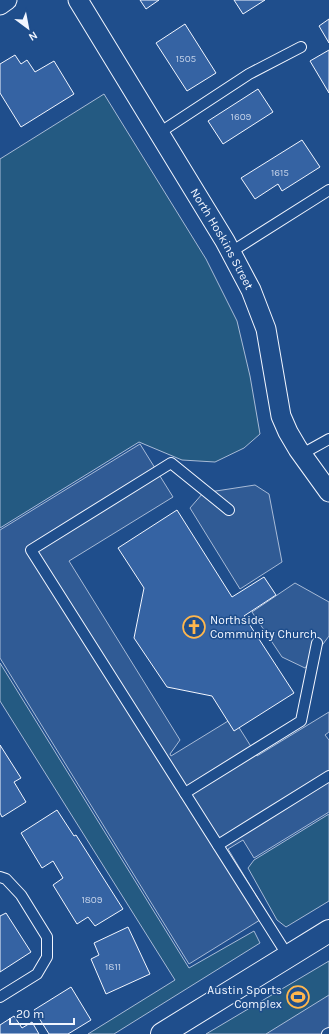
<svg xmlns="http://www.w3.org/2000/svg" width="329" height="1034" viewBox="0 0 329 1034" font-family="Karla,sans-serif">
  <rect width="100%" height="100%" fill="#1f4e8c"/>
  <g fill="#245a82" stroke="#a8bbd7">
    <path d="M104 94 206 259 237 321 250 376 260 434 244 448 215 462 182 460 139 442 0 528V159Z"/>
    <path d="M0 663 189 968 254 931 260 943 114 1034H88L175 980 0 701Z"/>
    <path d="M329 814V901L286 927 277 920 248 868 254 860Z"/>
    <path d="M329 961V1034H206Z"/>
  </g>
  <g fill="#305b95" stroke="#a8bbd7">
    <path d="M140 444 173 497 69 561 180 740 170 754 171 756 233 718 257 756 329 712V732L325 735 329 740V812L254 858 243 840 228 849 268 915 189 964 0 658V530Z"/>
    <path d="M255 485 269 494 282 562 240 589 190 508 203 493Z"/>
    <path d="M295 583 329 602V636L305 668 282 657 252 612Z"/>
    <path d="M329 995V1034H266Z"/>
  </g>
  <g fill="#3563a3" stroke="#f2f6ff">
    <path d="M140 0H159L146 9Z"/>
    <path d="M234 0H265L243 14Z"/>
    <path d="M329 19V43L319 26Z"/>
    <path d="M185 24 216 73 187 91 156 43Z"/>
    <path d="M329 50V93L310 61Z"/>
    <path d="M15 55 21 64 27 60 35 72 54 61 74 94 21 127 0 93V64Z"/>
    <path d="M258 89 273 112 223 144 208 121Z"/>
    <path d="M302 140 320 167 282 191 278 184 255 199 241 178Z"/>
    <path d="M177 510 232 597 264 577 276 595 244 616 294 693 234 731 212 696 167 687 134 638 144 588 118 548Z"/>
    <path d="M0 745 21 778 14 782 26 802 2 817 0 813Z"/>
    <path d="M57 810 74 836 76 835 123 909 95 926 88 917 77 924 53 885 63 878 53 861 42 868 21 833Z"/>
    <path d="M6 913 31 952 0 972V916Z"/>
    <path d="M128 927 150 974 106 994 91 959 99 955 94 943Z"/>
    <path d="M71 987 91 1020 68 1034H49L34 1010Z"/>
    <path d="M14 1016 22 1028 32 1022 39 1034H0V1025Z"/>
  </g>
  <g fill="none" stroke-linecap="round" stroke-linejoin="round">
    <g stroke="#f2f6ff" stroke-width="12">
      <g id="service">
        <path d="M159 133 249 74 301 47"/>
        <path d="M231 252 329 190"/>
        <path d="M302 454 329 439"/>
        <path d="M229 510 171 463 31 550 288 956"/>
        <path d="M185 793 301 721 317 643"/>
        <path d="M218 845 329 776"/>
        <path d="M0 877 6 879 21 895 47 937V957L37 974 0 997"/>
        <path d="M327 1034 329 1033"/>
      </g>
    </g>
    <g stroke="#f2f6ff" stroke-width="21">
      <g id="minor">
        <path id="s1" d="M78 0 225 241 251 290 266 329 281 416 288 432 298 449 329 492"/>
        <path d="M0 5 7 0"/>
      </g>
    </g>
    <g stroke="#f2f6ff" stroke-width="24">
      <path id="tertiary" d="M162 1034 329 931"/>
    </g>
    <use href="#service" stroke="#1f4e8c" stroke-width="10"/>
    <use href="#minor" stroke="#1f4e8c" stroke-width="19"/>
    <use href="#tertiary" stroke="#1f4e8c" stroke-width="22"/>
  </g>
  <defs>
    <g id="church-ring" transform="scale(1.15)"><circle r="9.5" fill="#1f4e8c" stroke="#ffb74d" stroke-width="1.5"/><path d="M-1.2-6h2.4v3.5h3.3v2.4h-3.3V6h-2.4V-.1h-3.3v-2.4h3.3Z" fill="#ffb74d"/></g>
    <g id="stadium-ring" transform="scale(1.15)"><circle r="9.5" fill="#1f4e8c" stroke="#ffb74d" stroke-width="1.5"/><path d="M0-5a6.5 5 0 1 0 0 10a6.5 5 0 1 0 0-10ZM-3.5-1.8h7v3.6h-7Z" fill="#ffb74d"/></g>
  </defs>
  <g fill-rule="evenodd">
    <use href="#church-ring" x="194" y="627"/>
    <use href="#stadium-ring" x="298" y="997"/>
  </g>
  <g text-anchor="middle" stroke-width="3" stroke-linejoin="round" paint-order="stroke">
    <g font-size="10" fill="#c3d1e8">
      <text x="186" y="62">1505</text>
      <text x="241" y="120">1609</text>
      <text x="280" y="176">1615</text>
      <text x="92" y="903">1809</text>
      <text x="113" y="970">1811</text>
    </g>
    <g font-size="12" fill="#f2f6ff" stroke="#1f4e8c">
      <text dy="4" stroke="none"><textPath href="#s1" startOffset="279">North Hoskins Street</textPath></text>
    </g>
    <g font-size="12" fill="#f2f6ff" stroke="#1f4e8c" text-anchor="start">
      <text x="210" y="624">Northside<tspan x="210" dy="14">Community Church</tspan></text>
      <text x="282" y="994" text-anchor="end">Austin Sports<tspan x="282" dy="14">Complex</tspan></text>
    </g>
  </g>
  <g transform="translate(28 28) rotate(148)" stroke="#1f4e8c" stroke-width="3" paint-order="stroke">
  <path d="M0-3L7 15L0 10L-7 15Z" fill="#f2f6ff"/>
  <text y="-6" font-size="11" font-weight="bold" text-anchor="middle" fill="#f2f6ff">N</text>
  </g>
  <path d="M10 1018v6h64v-6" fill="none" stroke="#f2f6ff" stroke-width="2"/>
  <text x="16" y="1018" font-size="12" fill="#f2f6ff" stroke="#1f4e8c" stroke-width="3" paint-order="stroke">20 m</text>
</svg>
